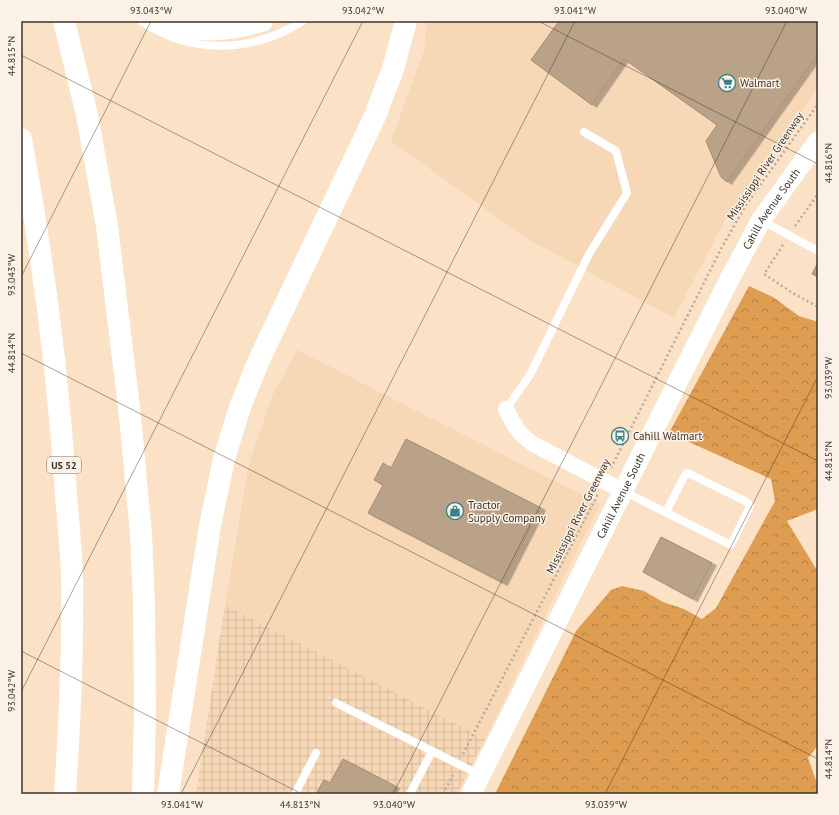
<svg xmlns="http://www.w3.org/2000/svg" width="839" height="815" viewBox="0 0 839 815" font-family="'PT Sans',sans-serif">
  <defs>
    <pattern id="industrial-grid" width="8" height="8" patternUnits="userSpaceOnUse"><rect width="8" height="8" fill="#f6d7b6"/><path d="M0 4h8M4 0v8" fill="none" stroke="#d4b99c"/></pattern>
    <pattern id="forest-crowns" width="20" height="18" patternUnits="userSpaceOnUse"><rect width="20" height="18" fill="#de9d51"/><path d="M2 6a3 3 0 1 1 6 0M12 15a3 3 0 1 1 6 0" fill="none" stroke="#b58143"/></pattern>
    <filter id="shadow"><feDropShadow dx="4.5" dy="2.5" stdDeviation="0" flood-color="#0004"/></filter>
  </defs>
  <rect width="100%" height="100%" fill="#fbe1c6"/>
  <g fill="#f6d7b6">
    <path d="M427 21H818V87L725 220 674 318 526 238 391 141 424 51Z"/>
    <path d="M297 350 600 504 485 739 225 605 249 463 272 396Z"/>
  </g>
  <path fill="url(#industrial-grid)" d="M225 605 485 739 457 794H196Z"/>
  <path fill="url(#forest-crowns)" d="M749 286 773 297 799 316 818 322V509L787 521 818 572V745L808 758 818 786V794H495L576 631 611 590 622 586 644 591 663 602 684 609 702 619 716 608 775 501 771 479 669 433Z"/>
  <g fill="#baa288" stroke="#a48c73" filter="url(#shadow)">
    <path d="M559 21H818V54L727 182 721 177 706 141 717 125 624 59 592 105 531 60Z"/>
    <path d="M818 262V277L812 274Z"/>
    <path d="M406 439 541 508 503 583 368 513 383 485 374 480 383 463 391 468Z"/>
    <path d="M661 537 712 563 693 599 643 572Z"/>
    <path d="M343 759 395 786 391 794H316L324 780 330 783Z"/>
  </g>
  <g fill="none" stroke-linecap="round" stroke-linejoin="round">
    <g stroke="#bda993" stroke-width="2.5" stroke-dasharray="2 3" stroke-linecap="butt">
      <path d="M795 226 818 194"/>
      <path d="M783 245 764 274 791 292 818 307"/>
      <path d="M611 468 721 249 746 205 818 104"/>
      <path d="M463 754 598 494"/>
      <path d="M443 794 453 775"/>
    </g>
    <g stroke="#fff" stroke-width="8">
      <path d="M141 21C191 55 252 53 303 21"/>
      <path d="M761 220 818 251"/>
      <path d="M506 409 530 375 589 254 627 193 616 151 584 132"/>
      <path d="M623 491 731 545 750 506 747 502 688 473 685 475 666 512"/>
      <path d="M336 703 480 775"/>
      <path d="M295 794 316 753"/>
      <path d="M410 794 432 751"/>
    </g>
    <path stroke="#fff" stroke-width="16" d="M506 409C513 424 519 434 533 444L623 491"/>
    <path stroke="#fff" stroke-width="20" id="s1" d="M471 794 727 284 761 220 818 141"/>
    <g stroke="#fff" stroke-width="22">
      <path d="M64 21 87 115 107 226 130 416 141 534 144 605 145 710 143 794"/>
      <path d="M163 21C196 34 229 30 262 21"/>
      <path d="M21 139C42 252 57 365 65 480 67 512 71 544 72 576 73 649 70 721 65 794"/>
      <path d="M168 794 210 526 224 459 240 407 259 360 375 116 393 69 406 21"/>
    </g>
  </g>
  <path fill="none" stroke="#3d3329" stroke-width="1" stroke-opacity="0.45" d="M538 21 818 164M21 55 818 461M21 277 151 21M21 353 818 759M21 651 302 794M21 692 363 21M181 794 575 21M393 794 787 21M605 794 818 376M817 794 818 792"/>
  <defs>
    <g id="supermarket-ring" transform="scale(0.9)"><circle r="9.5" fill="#fcf1e6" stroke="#398287" stroke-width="1.5"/><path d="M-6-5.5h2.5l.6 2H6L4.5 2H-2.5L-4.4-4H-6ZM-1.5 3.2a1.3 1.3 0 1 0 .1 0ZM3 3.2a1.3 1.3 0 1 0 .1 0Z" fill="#398287"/></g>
    <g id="bus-ring" transform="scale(0.9)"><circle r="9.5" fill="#fcf1e6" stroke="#398287" stroke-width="1.5"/><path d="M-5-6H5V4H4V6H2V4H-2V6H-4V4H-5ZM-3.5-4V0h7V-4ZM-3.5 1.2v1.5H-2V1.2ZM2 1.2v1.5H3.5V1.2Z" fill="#398287"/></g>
    <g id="shop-ring" transform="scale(0.9)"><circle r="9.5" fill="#fcf1e6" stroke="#398287" stroke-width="1.5"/><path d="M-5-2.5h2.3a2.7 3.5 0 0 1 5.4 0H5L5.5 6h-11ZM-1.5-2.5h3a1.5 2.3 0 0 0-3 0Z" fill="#398287"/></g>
  </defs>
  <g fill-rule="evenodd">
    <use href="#supermarket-ring" x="727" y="83"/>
    <use href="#bus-ring" x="620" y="436"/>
    <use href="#shop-ring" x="455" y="511"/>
  </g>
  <g text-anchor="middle" stroke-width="3" stroke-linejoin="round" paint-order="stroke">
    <rect fill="#fcf1e6" stroke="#766c62" stroke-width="1" x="47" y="457" width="34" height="16" rx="3"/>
    <g font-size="10" font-weight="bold" fill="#3d3329">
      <text x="64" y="469">US 52</text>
    </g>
    <g font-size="11" fill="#3d3329" stroke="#fcf1e6" text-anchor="start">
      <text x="740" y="87">Walmart</text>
      <text x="633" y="440">Cahill Walmart</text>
      <text x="468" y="509">Tractor<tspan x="468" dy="13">Supply Company</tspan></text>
    </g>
    <g font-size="11" fill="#3d3329" stroke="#fcf1e6">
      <text transform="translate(765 166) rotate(-56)" y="4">Mississippi River Greenway</text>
      <text dy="4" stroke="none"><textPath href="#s1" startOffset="658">Cahill Avenue South</textPath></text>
      <text dy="4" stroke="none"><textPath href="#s1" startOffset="334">Cahill Avenue South</textPath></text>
      <text transform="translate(578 516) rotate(-63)" y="4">Mississippi River Greenway</text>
    </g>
  </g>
  <rect width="839" height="815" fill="none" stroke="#fcf1e6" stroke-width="44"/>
  <rect x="22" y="22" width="795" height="771" fill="none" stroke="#3d3329" stroke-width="1.5"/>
  <g font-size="10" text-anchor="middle" fill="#3d3329">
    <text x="151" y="14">93.043°W</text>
    <text x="363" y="14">93.042°W</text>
    <text x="575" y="14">93.041°W</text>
    <text x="786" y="14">93.040°W</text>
    <text transform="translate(11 56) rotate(-90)" y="4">44.815°N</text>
    <text transform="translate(828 163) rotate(-90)" y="4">44.816°N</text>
    <text transform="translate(11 275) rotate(-90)" y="4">93.043°W</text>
    <text transform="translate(11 353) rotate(-90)" y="4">44.814°N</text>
    <text transform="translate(828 378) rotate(-90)" y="4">93.039°W</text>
    <text transform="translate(828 461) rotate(-90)" y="4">44.815°N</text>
    <text transform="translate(11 691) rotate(-90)" y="4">93.042°W</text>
    <text transform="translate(828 759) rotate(-90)" y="4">44.814°N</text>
    <text x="182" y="808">93.041°W</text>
    <text x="300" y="808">44.813°N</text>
    <text x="394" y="808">93.040°W</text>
    <text x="606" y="808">93.039°W</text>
  </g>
</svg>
